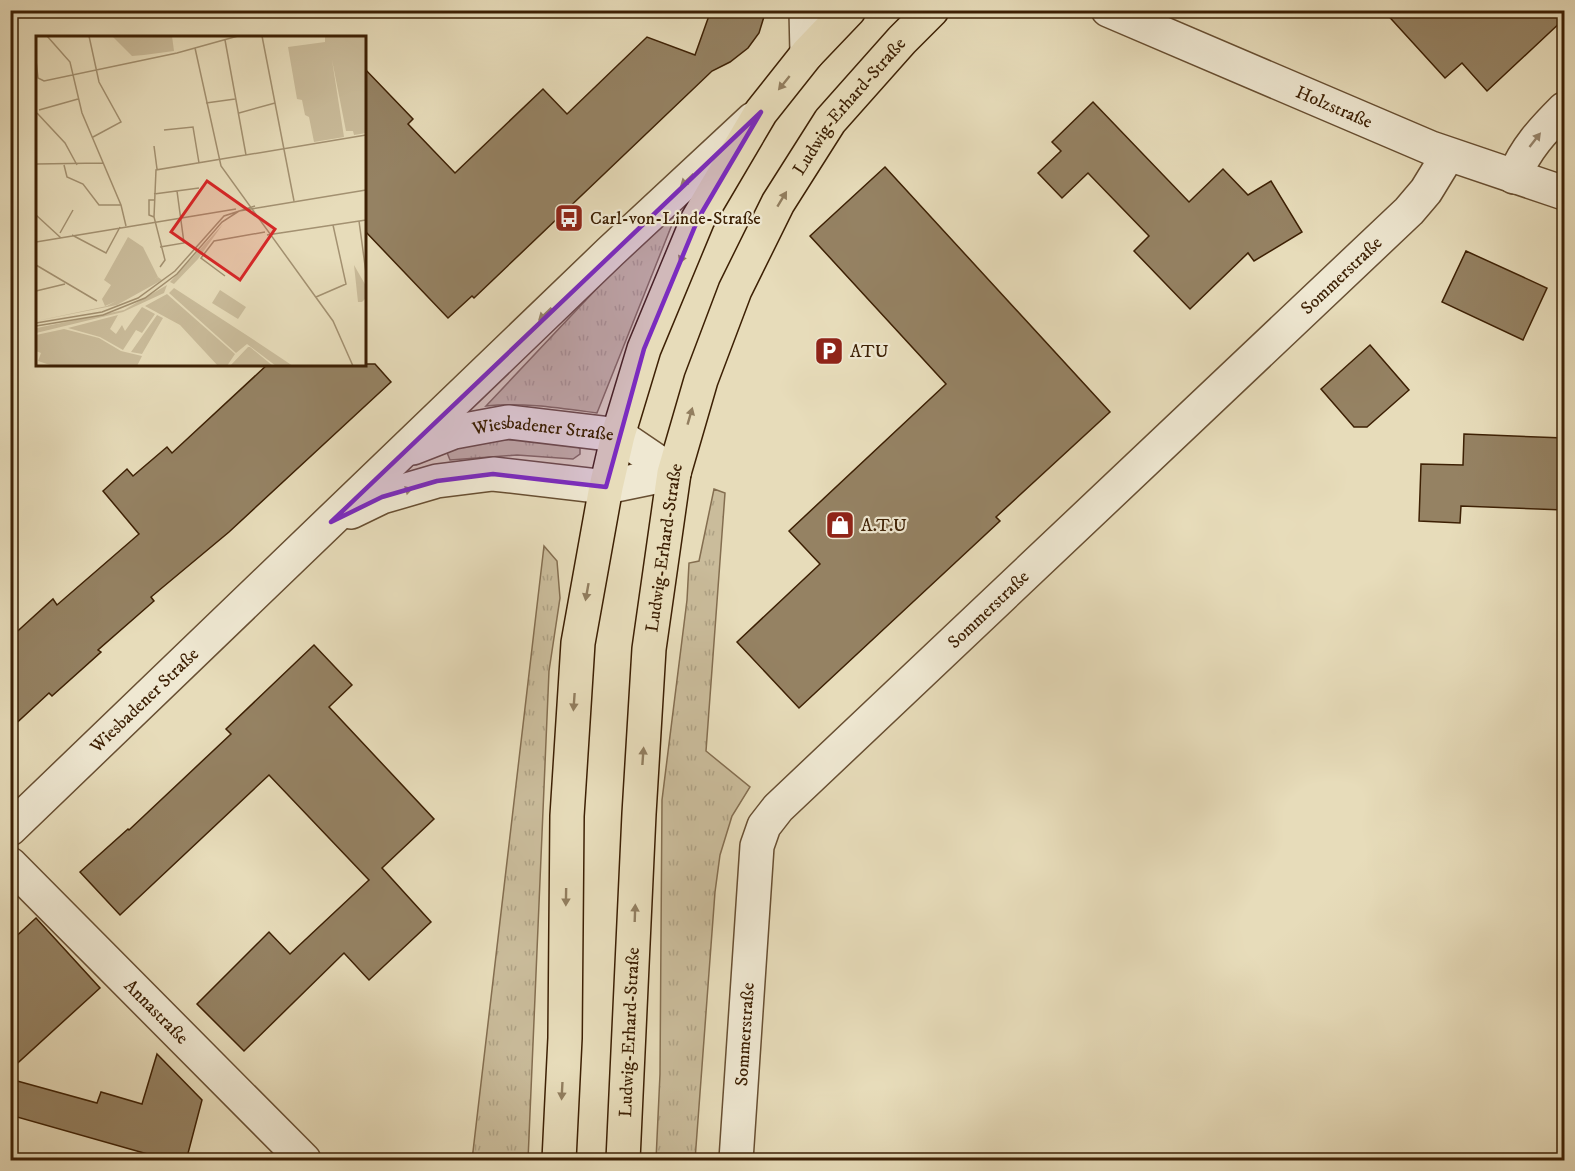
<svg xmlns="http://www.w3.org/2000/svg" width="1575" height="1171" viewBox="0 0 1575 1171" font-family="'IM FELL DW Pica',serif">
  <defs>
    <pattern id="grass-tufts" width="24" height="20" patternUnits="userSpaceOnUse" patternTransform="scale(1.5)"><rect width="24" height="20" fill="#cabc9b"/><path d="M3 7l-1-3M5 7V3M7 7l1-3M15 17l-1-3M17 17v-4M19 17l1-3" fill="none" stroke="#aea184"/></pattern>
  </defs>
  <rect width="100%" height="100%" fill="#e7dcba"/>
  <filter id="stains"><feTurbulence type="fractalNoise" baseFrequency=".00333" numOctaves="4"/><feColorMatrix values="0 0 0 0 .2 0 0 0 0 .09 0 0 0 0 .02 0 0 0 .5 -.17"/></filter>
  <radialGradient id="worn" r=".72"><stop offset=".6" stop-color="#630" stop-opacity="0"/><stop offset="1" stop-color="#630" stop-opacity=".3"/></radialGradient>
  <g fill="url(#grass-tufts)" stroke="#846e50" stroke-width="1.5">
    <path d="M673 212V222L597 413C560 408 523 402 486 406L668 213Z"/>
    <path d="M492 440C521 440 553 437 580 448V454L573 459 517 455 450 460 446 450Z"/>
    <path d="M714 489 725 493 706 751 750 787 732 816 720 855 715 892 695 1160H656L660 1074 662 800 687 600 689 563 699 561Z"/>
    <path d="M544 546 557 561 560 598 549 671 528 1160H472Z"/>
  </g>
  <g fill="#958263" stroke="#3d2004" stroke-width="1.5">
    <path d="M711 10H766L759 33 748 48 730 62 712 71 474 298 472 296 448 318 364 230V68L413 119 408 124 455 173 543 89 567 114 647 37 695 55Z"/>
    <path d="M1383 10H1564V19L1487 91 1462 63 1445 78Z"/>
    <path d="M1093 102 1189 202 1223 169 1248 195 1271 181 1302 232 1254 261 1248 253 1190 309 1134 251 1149 236 1088 173 1062 198 1038 173 1061 151 1052 142Z"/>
    <path d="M885 167 1110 412 996 517 1000 521 799 708 737 642 820 564 789 531 946 384 810 236Z"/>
    <path d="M1466 251 1547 288 1523 340 1442 302Z"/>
    <path d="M1370 345 1409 390 1367 427H1354L1321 389Z"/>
    <path d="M268 364H375L391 382 229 532 151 597 154 601 98 650 101 652 52 696 49 693 10 729V638L53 599 57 605 139 534 103 491 127 469 133 476 167 447 172 453Z"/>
    <path d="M1464 434 1564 438V510L1461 506 1460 523 1419 521 1421 464 1463 465Z"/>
    <path d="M314 645 352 685 329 707 434 819 382 868 431 922 369 980 344 953 244 1051 197 1004 269 932 290 954 369 880 269 775 120 915 80 872 128 829 129 830 231 734 226 729Z"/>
    <path d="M36 918 100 988 10 1070V942Z"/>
    <path d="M157 1054 202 1100 186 1161H172L10 1115V1079L97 1103 101 1092 142 1104Z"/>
  </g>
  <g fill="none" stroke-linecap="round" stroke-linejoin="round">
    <g stroke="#684f32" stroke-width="36">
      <g id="minor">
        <path d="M806 10 807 54"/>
        <path id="s1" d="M1108 10 1431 148 1564 193"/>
        <path d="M1514 177C1525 149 1543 130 1564 109"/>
        <path id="s2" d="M413 448 454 432 508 422 618 435 674 473"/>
        <path d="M351 512 382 497 437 481 493 474 606 487 674 473"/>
        <path id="s3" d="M10 829 610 252 753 119"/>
        <path id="s4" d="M10 864 304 1160"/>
        <path id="s5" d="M736 1160 757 846 764 826 778 808 1409 211 1426 191 1448 155"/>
      </g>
    </g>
    <g stroke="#3d2004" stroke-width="36">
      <g id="major">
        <path d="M559 1160 565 1038 567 816 578 643 606 487 618 435 644 349 698 219 761 112 807 54 849 10"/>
        <path id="s6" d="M623 1160 639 814 649 649 674 473 701 380 735 290 778 203 830 121 902 40 932 10"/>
      </g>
    </g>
    <use href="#minor" stroke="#efe8d2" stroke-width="33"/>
    <use href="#major" stroke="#e7dcba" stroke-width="33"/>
  </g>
  <defs><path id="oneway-solid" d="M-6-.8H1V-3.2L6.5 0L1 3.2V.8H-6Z" transform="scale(1.5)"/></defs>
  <g fill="#927e5f">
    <use href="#oneway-solid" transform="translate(784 83) rotate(129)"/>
    <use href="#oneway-solid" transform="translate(782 199) rotate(-59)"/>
    <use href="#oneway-solid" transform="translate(683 255) rotate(113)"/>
    <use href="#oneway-solid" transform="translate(690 416) rotate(-74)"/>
    <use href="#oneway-solid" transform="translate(587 592) rotate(100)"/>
    <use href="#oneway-solid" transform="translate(574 702) rotate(94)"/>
    <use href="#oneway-solid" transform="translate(643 756) rotate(-86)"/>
    <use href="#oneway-solid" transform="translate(566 897) rotate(91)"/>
    <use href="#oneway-solid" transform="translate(635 913) rotate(-88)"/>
    <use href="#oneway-solid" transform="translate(562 1091) rotate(93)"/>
  </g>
  <g fill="#96846b">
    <use href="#oneway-solid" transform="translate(1535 140) rotate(-52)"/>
    <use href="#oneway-solid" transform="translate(687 180) rotate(137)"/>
    <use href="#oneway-solid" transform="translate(545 314) rotate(136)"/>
    <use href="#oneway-solid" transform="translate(404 491) rotate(-16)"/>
  </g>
  <path fill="#7b2cbf" fill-opacity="0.2" stroke="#7b2cbf" stroke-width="4.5" stroke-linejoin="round" d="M761 112 698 219 644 349 606 487 493 474 437 481 382 497 331 522Z"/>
  <defs>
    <g id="bus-square" transform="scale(1.5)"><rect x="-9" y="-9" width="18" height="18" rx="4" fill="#8f2418" stroke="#efe8d2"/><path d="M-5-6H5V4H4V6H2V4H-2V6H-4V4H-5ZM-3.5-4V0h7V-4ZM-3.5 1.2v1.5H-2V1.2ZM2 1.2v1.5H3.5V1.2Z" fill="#fff"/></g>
    <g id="parking-square" transform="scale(1.5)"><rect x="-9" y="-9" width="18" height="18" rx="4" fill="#8f2418" stroke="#efe8d2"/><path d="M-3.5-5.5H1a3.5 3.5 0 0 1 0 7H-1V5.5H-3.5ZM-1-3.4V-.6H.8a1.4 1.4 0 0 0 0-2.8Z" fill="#fff"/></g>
    <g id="shop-square" transform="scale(1.5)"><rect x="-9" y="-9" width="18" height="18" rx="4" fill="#8f2418" stroke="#efe8d2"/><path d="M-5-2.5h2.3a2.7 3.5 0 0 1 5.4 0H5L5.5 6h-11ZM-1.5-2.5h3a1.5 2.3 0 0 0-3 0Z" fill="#fff"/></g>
  </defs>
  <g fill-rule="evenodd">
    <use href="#bus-square" x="569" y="218"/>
    <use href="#parking-square" x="829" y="351"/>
    <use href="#shop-square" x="840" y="525"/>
  </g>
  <g text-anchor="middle" stroke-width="4.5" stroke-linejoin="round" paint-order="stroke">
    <g font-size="18" fill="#3d2004" stroke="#efe8d2">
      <text dy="6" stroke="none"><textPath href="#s1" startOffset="246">Holzstraße</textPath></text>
      <text dy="6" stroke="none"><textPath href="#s6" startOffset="1100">Ludwig-Erhard-Straße</textPath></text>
      <text dy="6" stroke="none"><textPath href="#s5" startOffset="1134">Sommerstraße</textPath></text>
      <text dy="6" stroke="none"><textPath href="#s2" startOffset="134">Wiesbadener Straße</textPath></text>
      <text dy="6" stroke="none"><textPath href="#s6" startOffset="614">Ludwig-Erhard-Straße</textPath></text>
      <text dy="6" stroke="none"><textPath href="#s5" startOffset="648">Sommerstraße</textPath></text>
      <text dy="6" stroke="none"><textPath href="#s3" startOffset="186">Wiesbadener Straße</textPath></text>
      <text dy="6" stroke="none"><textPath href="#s4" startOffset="208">Annastraße</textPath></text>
      <text dy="6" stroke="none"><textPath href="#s6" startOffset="128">Ludwig-Erhard-Straße</textPath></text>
      <text dy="6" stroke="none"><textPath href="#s5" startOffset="126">Sommerstraße</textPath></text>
    </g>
    <g font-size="18" fill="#3d2004" stroke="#efe8d2" text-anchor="start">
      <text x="590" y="224">Carl-von-Linde-Straße</text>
      <text x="850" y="357">ATU</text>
      <text x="861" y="531">A.T.U</text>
    </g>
  </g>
  <g transform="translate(36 36)">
    <rect width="330" height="330" fill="#e7dcba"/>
    <path d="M108 0H136L138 15 108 19ZM187 188 162 223 138 248 134 246ZM318 229 330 250V262L326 266H322ZM122 241 126 244 81 269 0 285 71 270ZM131 249 128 257 87 276 0 297 1 292 88 274Z" fill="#cabc9b"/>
    <path d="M76 0H108V19L96 20ZM289 0H330V97L318 99 317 95H310L296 24 308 101 278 106 273 81 269 79 266 64 261 63 252 11 289 6ZM92 201 107 211 122 241 99 257 69 270 66 263 75 249 68 244ZM138 252 215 302 257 330H240L211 308 200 317 133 257ZM184 254 210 271 202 283 176 267ZM131 258 199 318 191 330H182L144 289 109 270ZM106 271 119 278 106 297 100 294 87 314 64 301 32 292 82 279 74 293 80 298 86 289 89 295ZM121 279 127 282 106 318 95 316ZM28 293 63 302 85 315 106 320 101 330H17L2 325 5 317 0 315V299ZM212 311H214L237 330H194Z" fill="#cabc9b"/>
    <path fill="none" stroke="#a39171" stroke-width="1.5" d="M11 0 34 26 46 77 85 169 90 190M53 0 63 46 85 86 57 101M226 0 258 165M189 4 210 119M159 12 185 130 297 285 317 330M0 24 2 42 8 45 141 17 202 0M170 67 199 63M3 74 42 63M1 77 29 107 41 129M203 77 239 67M128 94 157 91 163 127M118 110 121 133M0 128 67 127M28 129 31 141 47 148 63 169H85M118 158 163 152M118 164H113V179L118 181M0 179 25 202M323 185 330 237M24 197 37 174M36 199 70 217 84 191M231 199 330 184M0 206 200 173M124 211 148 207 141 155M0 229 61 265M124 231 129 224 118 181 120 134 330 99M189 240 165 222 178 205 229 196M0 255 29 248M280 261 310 248 297 189M0 287 66 276 102 262 139 235 188 180 219 170M0 290 67 279 109 262 141 238 186 186 203 175 330 154"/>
    <path fill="#d62828" fill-opacity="0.15" stroke="#d62828" stroke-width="3" d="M171 145 239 193 204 244 135 196Z"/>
    <rect width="330" height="330" fill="none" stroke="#3d2004" stroke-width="3"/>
  </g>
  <rect width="1575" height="1171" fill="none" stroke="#e7dcba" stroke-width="36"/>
  <rect x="12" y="12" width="1551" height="1147" fill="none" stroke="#3d2004" stroke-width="3"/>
  <rect x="18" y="18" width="1539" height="1135" fill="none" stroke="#3d2004" stroke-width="1.5"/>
  <rect width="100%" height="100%" filter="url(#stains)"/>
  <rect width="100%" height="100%" fill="url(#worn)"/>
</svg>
